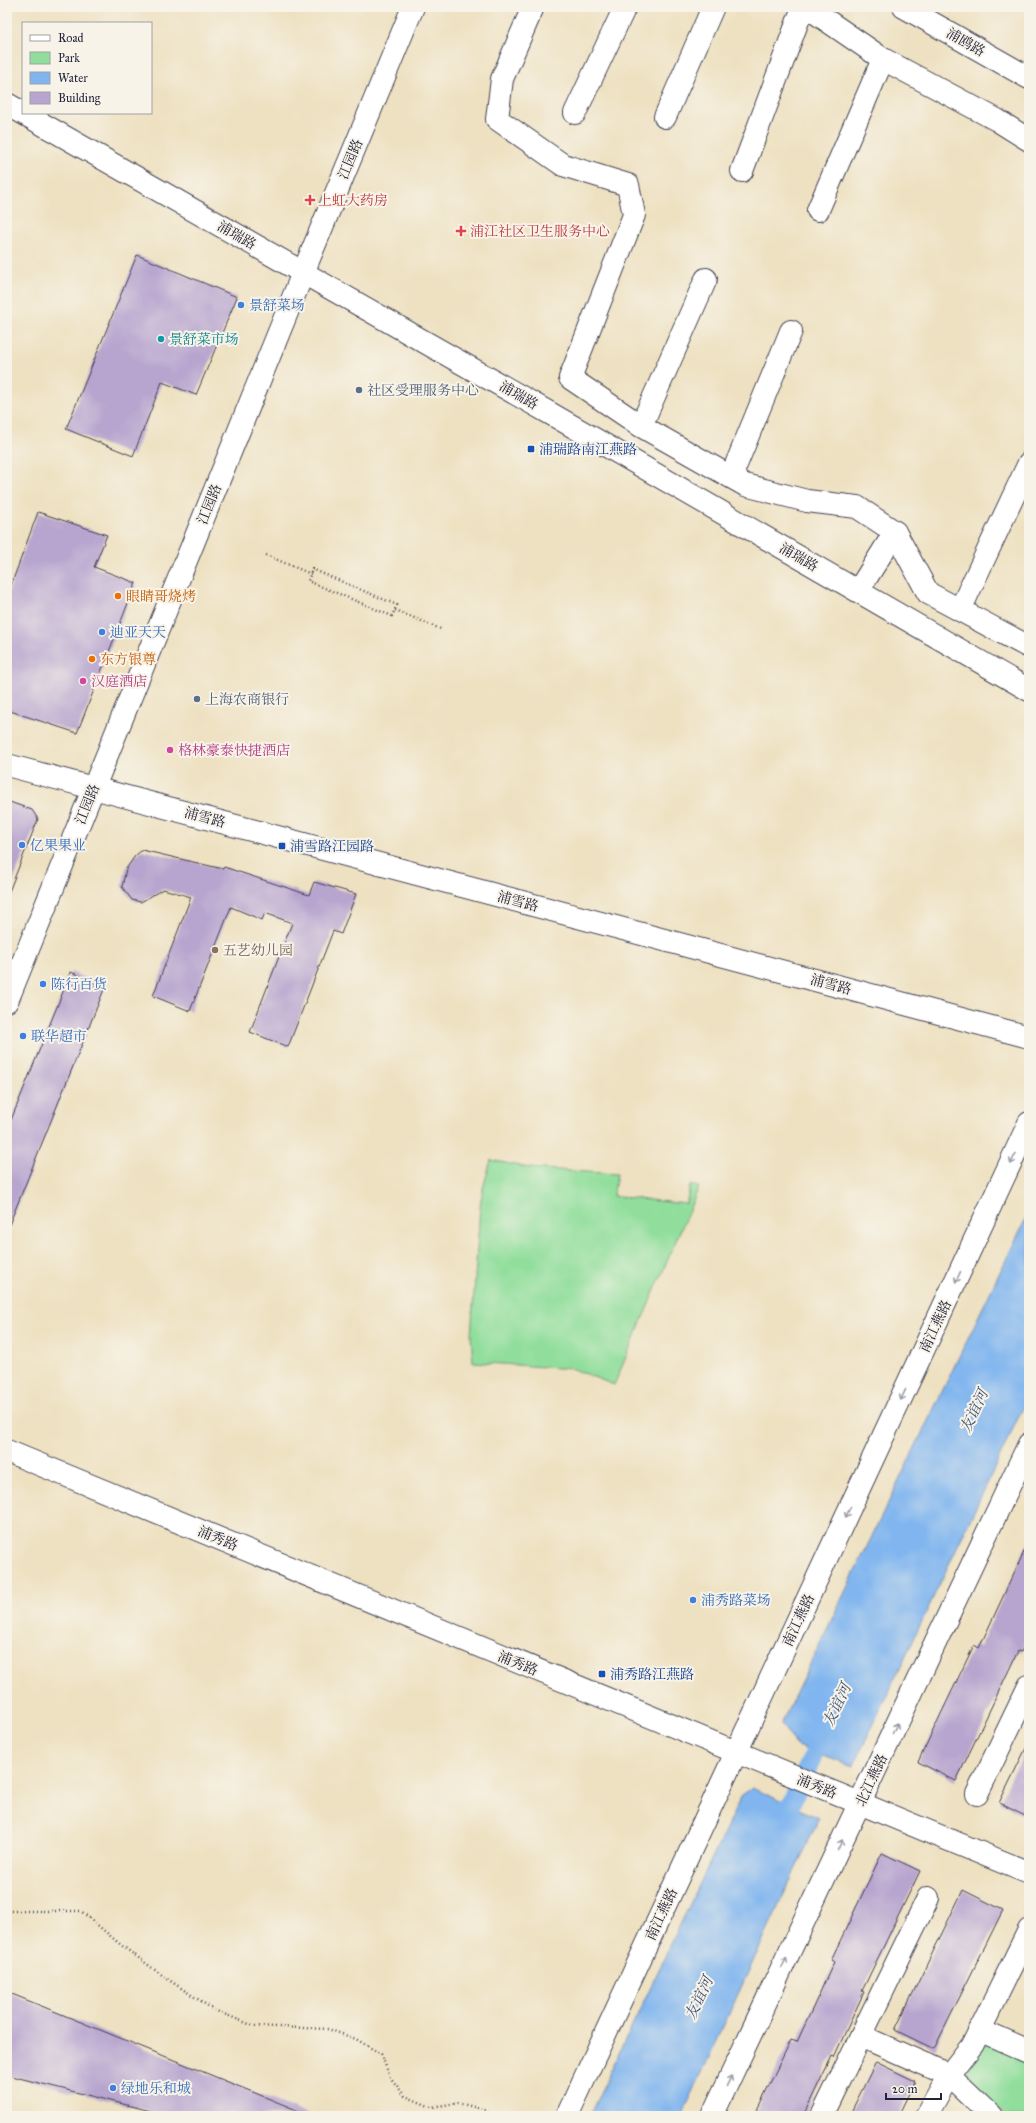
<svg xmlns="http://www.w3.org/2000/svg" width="1036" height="2123" viewBox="0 0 1036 2123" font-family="'IM FELL Great Primer','Noto Serif SC',serif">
  <rect width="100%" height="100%" fill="#f7f3e8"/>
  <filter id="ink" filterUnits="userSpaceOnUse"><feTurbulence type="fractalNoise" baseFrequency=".025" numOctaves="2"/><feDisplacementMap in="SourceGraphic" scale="8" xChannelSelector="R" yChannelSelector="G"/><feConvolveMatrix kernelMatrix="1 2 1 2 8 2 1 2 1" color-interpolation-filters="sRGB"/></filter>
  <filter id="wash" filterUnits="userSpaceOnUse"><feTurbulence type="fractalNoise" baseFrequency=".012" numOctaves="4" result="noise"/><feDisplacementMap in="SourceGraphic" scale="16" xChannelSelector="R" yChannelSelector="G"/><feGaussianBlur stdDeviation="0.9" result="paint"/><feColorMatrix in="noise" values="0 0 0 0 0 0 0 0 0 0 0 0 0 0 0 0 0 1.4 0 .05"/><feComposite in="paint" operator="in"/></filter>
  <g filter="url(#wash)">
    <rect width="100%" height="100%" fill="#eee1c1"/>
    <g fill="#91de9c" stroke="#5a806c">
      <path d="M491 1160 529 1168 617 1174 613 1196 686 1204 690 1185 699 1187 614 1385 573 1369 473 1362 471 1335 480 1207 483 1188Z"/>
      <path d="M986 2041 1029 2061V2116H1005L964 2073 973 2063Z"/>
    </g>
    <g fill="#80b5ef" stroke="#516c95">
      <path d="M1029 1212V1395L853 1767 797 1746 781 1724Z"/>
      <path d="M752 1788 819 1818 682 2116H589L742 1795Z"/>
    </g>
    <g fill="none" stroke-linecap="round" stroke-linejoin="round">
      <path stroke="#80b5ef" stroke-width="19" d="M779 1829 825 1730"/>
    </g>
    <g id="blocks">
      <g fill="#b8a5cf">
        <path d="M137 255 237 297 196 395 162 382 133 456 66 429Z"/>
        <path d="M38 512 107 535 94 567 136 583 77 733 7 710V596Z"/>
        <path d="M7 801 32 810 38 819 8 894Z"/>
        <path d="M142 850 223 869 224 867 309 895 314 882 356 894 341 934 333 931 288 1047 250 1032 292 923 265 913 262 920 231 907 190 1011 153 996 191 897 163 889 141 902 132 900 122 887 126 869 135 856Z"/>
        <path d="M71 972 105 987 7 1230V1130Z"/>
        <path d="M1029 1541V1635L1021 1652 1018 1651 956 1781 918 1762 974 1645 979 1648Z"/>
        <path d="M1029 1742V1818L999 1803Z"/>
        <path d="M882 1853 920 1871 862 1991 864 1992 834 2057 832 2056 803 2116H754L791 2040 797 2042 834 1962 831 1960Z"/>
        <path d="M963 1890 1003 1910 934 2049 895 2030Z"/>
        <path d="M7 1992 309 2115V2116H171L7 2075Z"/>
        <path d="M876 2062 915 2081 898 2116H849Z"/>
      </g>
    </g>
  </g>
  <g filter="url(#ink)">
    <use href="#blocks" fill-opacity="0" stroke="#413f4f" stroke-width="1"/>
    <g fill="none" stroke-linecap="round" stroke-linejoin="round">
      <g stroke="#413f4f" stroke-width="24">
        <g id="minor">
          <path d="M533 7 502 79 497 119 563 165 628 185 634 215 570 378 641 426 745 485 807 501 857 507 895 532"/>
          <path d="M807 7 883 59"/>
          <path d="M904 7 1029 78"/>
          <path d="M7 104 553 415 1029 690"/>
          <path d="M575 113 625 7"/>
          <path d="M665 117 713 7"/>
          <path d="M742 171 803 7"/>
          <path d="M818 210 883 59 997 120 1029 140"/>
          <path d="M641 426 706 279"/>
          <path d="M731 477 791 331"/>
          <path d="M858 591 895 532 928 593 1029 647"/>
          <path d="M960 610 1029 463"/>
          <path d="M7 765 1029 1037"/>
          <path d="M7 1001 303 273 413 7"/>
          <path d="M7 1451 1029 1873"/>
          <path d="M977 1794 1029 1686"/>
          <path d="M979 2030 1029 2052"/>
          <path d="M861 2036 949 2075 992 2116"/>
          <path d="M567 2116 1029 1123"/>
          <path d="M712 2116 1029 1444"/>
          <path d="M822 2116 928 1898"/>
          <path d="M926 2116 949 2075 973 2044 1029 1930"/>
        </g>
      </g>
      <g stroke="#413f4f" stroke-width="2.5" stroke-dasharray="1 3" stroke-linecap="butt">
        <path d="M266 555 311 574"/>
        <path d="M312 569 397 605 392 616 308 581Z"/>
        <path d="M395 610 443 630"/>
        <path d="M7 1911H81L121 1945 166 1978 214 2010 254 2026 328 2029 356 2039 381 2054 390 2077 405 2096 431 2107 458 2103 486 2110 491 2116"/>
      </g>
      <use href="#minor" stroke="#fff" stroke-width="22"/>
    </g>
    <defs><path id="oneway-shaft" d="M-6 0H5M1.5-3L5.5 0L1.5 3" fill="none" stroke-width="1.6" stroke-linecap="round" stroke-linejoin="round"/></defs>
    <g stroke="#9c9ca7">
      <use href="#oneway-shaft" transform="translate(1013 1159) rotate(115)"/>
      <use href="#oneway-shaft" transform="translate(958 1277) rotate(115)"/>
      <use href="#oneway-shaft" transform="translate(903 1395) rotate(115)"/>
      <use href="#oneway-shaft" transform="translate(848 1512) rotate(115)"/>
      <use href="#oneway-shaft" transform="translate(895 1728) rotate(-65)"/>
      <use href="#oneway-shaft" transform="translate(840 1845) rotate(-65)"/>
      <use href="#oneway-shaft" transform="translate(784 1963) rotate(-65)"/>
      <use href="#oneway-shaft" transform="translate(729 2081) rotate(-65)"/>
    </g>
  </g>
  <g fill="#e0444e" stroke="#f7f3e8" stroke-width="1.5">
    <path d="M308 194h4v4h4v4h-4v4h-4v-4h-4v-4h4z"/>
    <path d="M459 225h4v4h4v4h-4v4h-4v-4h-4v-4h4z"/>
  </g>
  <g fill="#3f7fe0" stroke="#f7f3e8" stroke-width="1.5">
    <circle cx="241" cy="305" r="4"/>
    <circle cx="102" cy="632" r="4"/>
    <circle cx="22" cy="845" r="4"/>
    <circle cx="43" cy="984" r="4"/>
    <circle cx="23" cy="1036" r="4"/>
    <circle cx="693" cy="1600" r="4"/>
    <circle cx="113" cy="2088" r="4"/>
  </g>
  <circle fill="#0f9aa8" stroke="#f7f3e8" stroke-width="1.5" cx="161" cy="339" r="4"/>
  <g fill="#5c6f8a" stroke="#f7f3e8" stroke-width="1.5">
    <circle cx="359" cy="390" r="4"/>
    <circle cx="197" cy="699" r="4"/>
  </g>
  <g fill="#1a4fb4" stroke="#f7f3e8" stroke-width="1.5">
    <rect x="527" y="445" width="8" height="8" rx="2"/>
    <rect x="278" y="842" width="8" height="8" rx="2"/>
    <rect x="598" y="1670" width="8" height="8" rx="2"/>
  </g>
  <g fill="#e8710a" stroke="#f7f3e8" stroke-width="1.5">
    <circle cx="118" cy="596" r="4"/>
    <circle cx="92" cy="659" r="4"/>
  </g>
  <g fill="#d1479c" stroke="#f7f3e8" stroke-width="1.5">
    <circle cx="83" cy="681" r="4"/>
    <circle cx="170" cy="750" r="4"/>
  </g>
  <circle fill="#8d6e63" stroke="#f7f3e8" stroke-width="1.5" cx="215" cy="950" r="4"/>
  <g text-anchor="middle" stroke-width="4" stroke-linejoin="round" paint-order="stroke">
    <g font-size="14" fill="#22223b" stroke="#f7f3e8">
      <text transform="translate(966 42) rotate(30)" y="5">浦鸥路</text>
      <text transform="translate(350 159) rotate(-67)" y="5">江园路</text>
      <text transform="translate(237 235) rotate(30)" y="5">浦瑞路</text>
      <text transform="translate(519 395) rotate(30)" y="5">浦瑞路</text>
      <text transform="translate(209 504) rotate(-68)" y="5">江园路</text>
      <text transform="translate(799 557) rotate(30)" y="5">浦瑞路</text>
      <text transform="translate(87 804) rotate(-68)" y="5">江园路</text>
      <text transform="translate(205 817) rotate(15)" y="5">浦雪路</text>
      <text transform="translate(518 901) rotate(15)" y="5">浦雪路</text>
      <text transform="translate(831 984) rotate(15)" y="5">浦雪路</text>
      <text transform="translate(935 1326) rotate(-65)" y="5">南江燕路</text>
      <text transform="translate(218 1538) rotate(23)" y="5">浦秀路</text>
      <text transform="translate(798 1620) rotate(-65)" y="5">南江燕路</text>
      <text transform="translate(518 1663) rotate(22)" y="5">浦秀路</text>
      <text transform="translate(871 1780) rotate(-65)" y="5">北江燕路</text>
      <text transform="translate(817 1786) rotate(22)" y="5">浦秀路</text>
      <text transform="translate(661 1914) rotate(-65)" y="5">南江燕路</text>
    </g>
    <g font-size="14" fill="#be3a42" stroke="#f7f3e8" text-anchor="start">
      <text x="318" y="205">上虹大药房</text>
      <text x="470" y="236">浦江社区卫生服务中心</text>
    </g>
    <g font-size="14" fill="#366cbe" stroke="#f7f3e8" text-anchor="start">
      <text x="249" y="310">景舒菜场</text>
      <text x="110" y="637">迪亚天天</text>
      <text x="30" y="850">亿果果业</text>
      <text x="51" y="989">陈行百货</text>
      <text x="31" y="1041">联华超市</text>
      <text x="701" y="1605">浦秀路菜场</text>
      <text x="121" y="2093">绿地乐和城</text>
    </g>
    <g font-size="14" fill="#0d838f" stroke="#f7f3e8" text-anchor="start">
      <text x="169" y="344">景舒菜市场</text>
    </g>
    <g font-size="14" fill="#4e5e75" stroke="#f7f3e8" text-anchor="start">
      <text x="367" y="395">社区受理服务中心</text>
      <text x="205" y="704">上海农商银行</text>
    </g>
    <g font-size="14" fill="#164399" stroke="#f7f3e8" text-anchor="start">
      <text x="539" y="454">浦瑞路南江燕路</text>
      <text x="290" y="851">浦雪路江园路</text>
      <text x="610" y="1679">浦秀路江燕路</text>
    </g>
    <g font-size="14" fill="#c56008" stroke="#f7f3e8" text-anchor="start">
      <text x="126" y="601">眼睛哥烧烤</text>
      <text x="100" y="664">东方银尊</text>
    </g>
    <g font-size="14" fill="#b23c85" stroke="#f7f3e8" text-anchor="start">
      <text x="91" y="686">汉庭酒店</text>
      <text x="178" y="755">格林豪泰快捷酒店</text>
    </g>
    <g font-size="14" fill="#785e54" stroke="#f7f3e8" text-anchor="start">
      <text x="223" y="955">五艺幼儿园</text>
    </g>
    <g font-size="15" font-style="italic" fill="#43557a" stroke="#f7f3e8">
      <text transform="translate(974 1411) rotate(-65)" y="5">友谊河</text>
      <text transform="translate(837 1705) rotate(-65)" y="5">友谊河</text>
      <text transform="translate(699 1998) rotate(-65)" y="5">友谊河</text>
    </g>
  </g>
  <rect width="1036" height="2123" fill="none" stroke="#f7f3e8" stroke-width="24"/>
  <rect x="22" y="22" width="130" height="92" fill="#f7f3e8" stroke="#a29fa3"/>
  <rect x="30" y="35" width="20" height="6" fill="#ffffff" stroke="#a29fa3"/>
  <text x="58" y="42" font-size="12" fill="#22223b">Road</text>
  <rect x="30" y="52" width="20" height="12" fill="#91de9c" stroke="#a29fa3"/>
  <text x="58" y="62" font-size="12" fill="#22223b">Park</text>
  <rect x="30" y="72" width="20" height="12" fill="#80b5ef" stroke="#a29fa3"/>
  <text x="58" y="82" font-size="12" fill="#22223b">Water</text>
  <rect x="30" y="92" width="20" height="12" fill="#b8a5cf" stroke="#a29fa3"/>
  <text x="58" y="102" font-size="12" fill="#22223b">Building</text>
  <path d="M886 2093v6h55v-6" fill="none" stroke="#22223b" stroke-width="2"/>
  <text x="892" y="2093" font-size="12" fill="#22223b" stroke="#f7f3e8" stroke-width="3" paint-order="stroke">20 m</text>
</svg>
